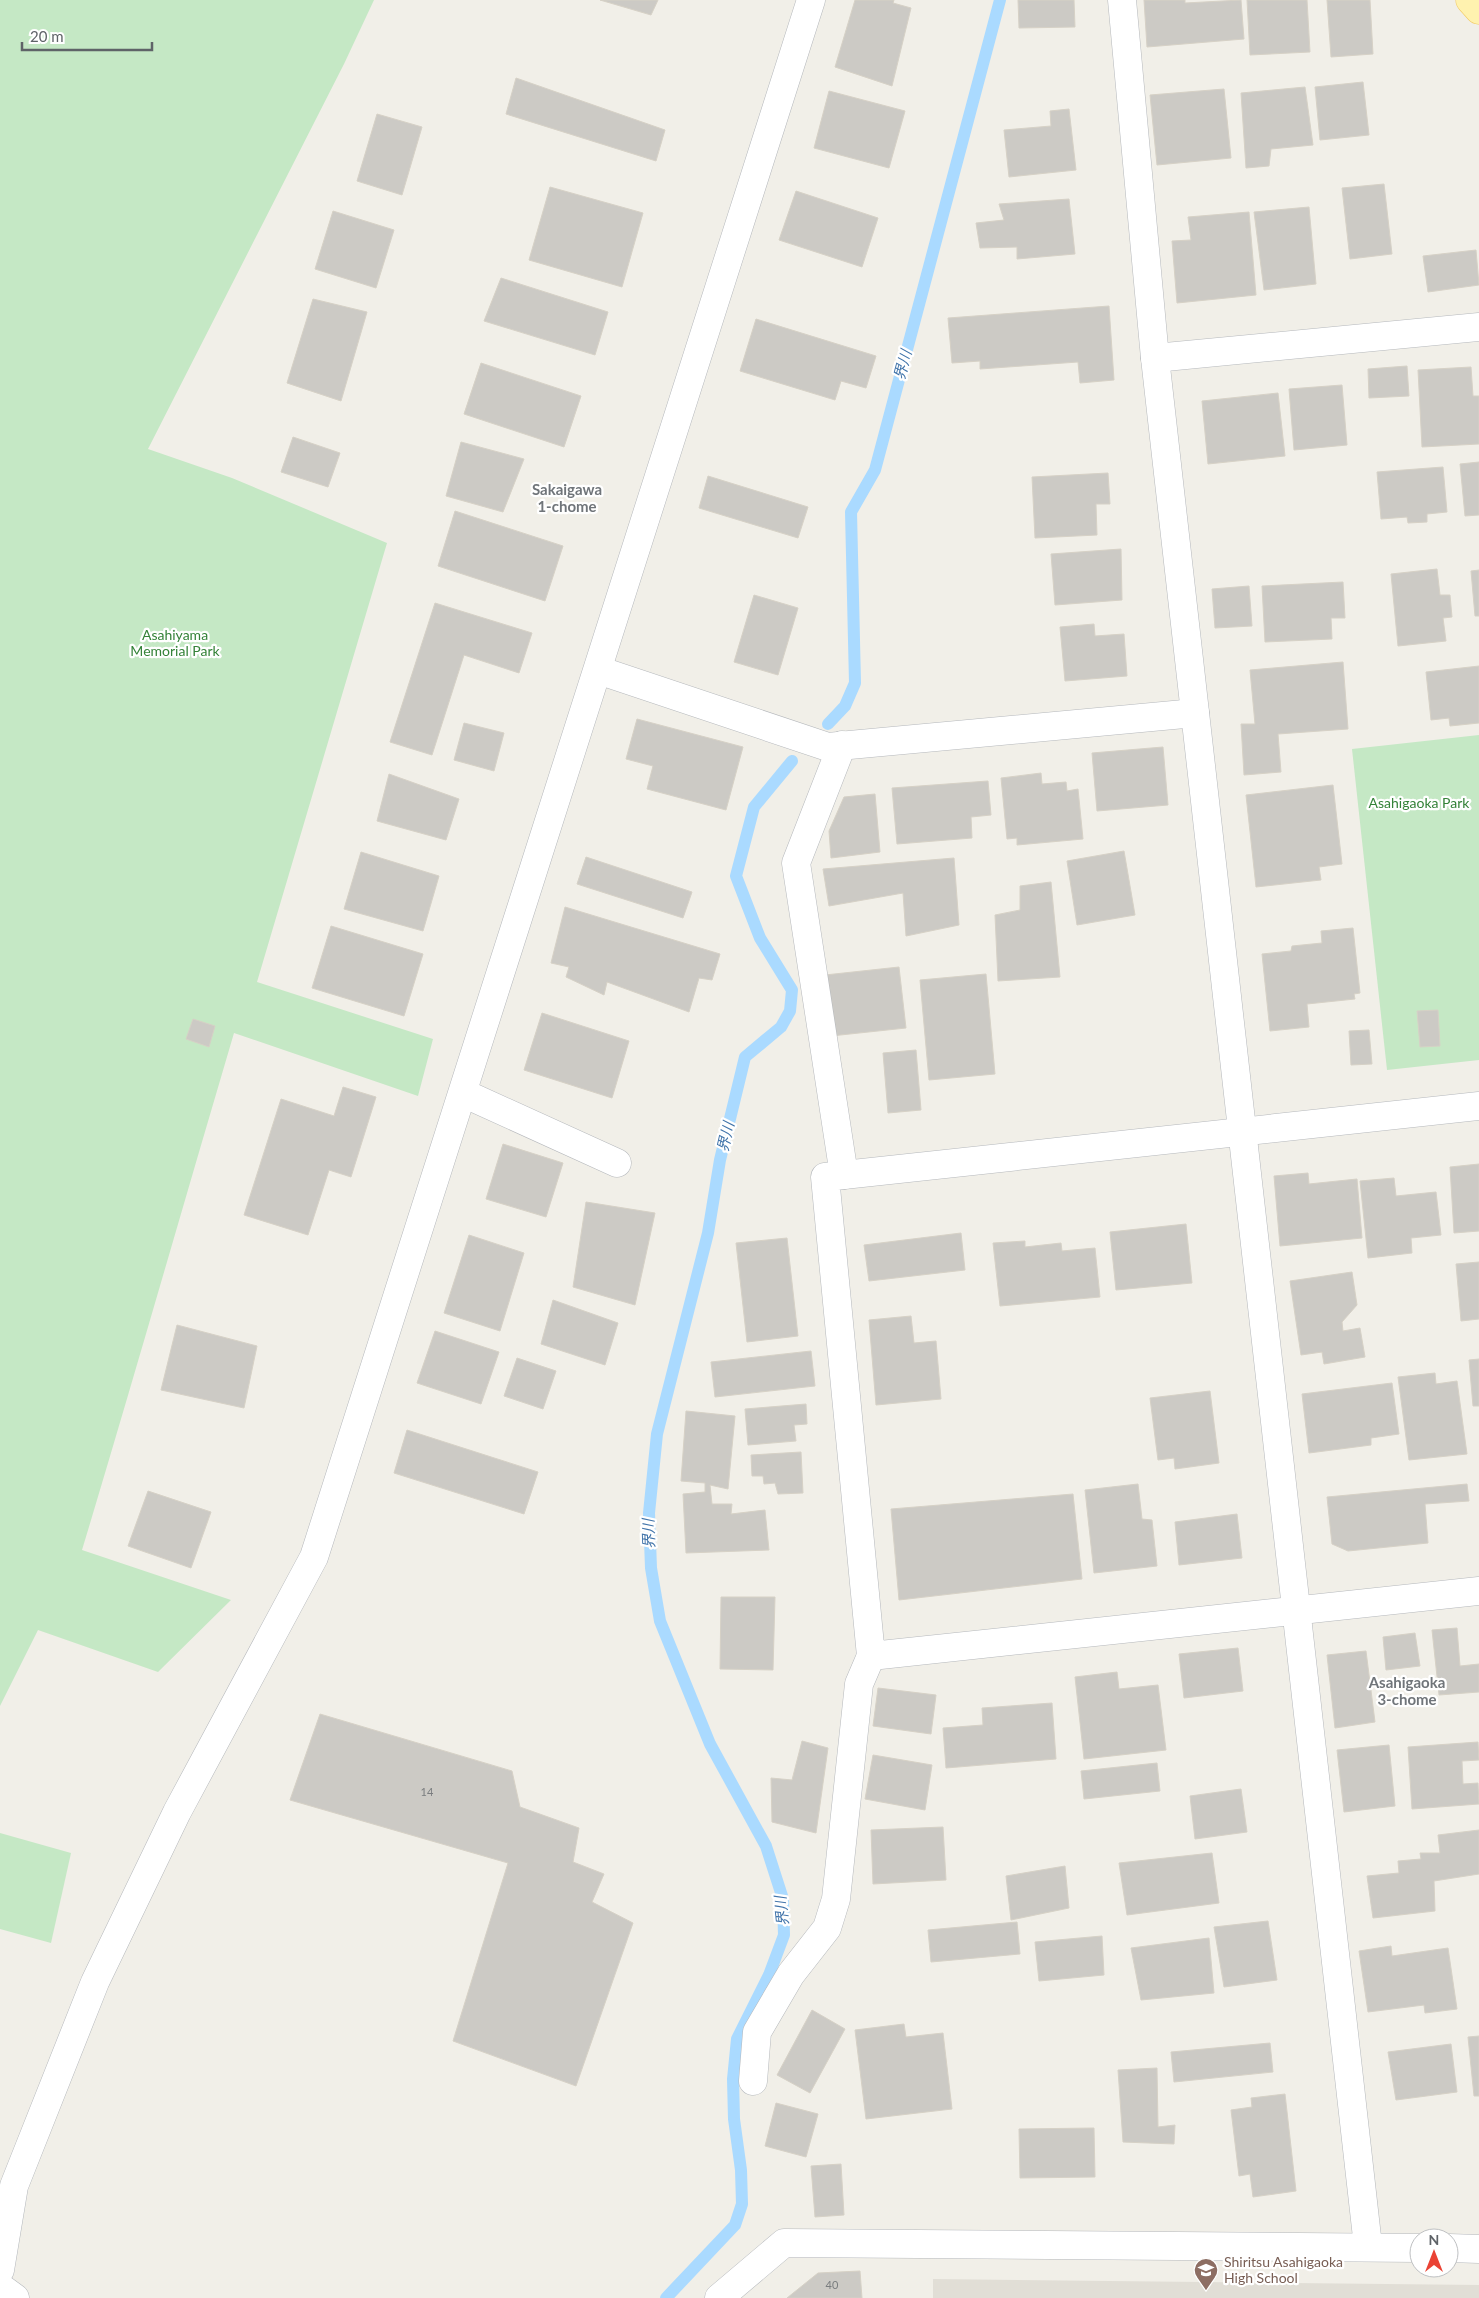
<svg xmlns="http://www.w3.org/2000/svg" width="1479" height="2298" viewBox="0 0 1479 2298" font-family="Lato,'Noto Sans JP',sans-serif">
  <rect width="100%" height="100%" fill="#f1efe8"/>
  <path fill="#e1ded6" d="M933 2279 1479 2285V2298H933Z"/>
  <g fill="#c5e8c5">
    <path d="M0 0H374L344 64 148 449 232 478 387 543 257 982 433 1039 418 1096 234 1033C183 1205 134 1378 82 1550L231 1600 158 1672 38 1630 0 1706Z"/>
    <path d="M1479 735V1060L1387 1070 1352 749Z"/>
    <path d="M0 1833 71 1853 51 1943 0 1929Z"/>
  </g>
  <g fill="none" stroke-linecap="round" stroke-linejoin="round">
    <g stroke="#aadaff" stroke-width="12">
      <path d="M828 724 845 706 855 683 851 512 875 470 1000 0"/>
      <path d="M666 2298 735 2225 742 2204 741 2170 734 2119 733 2079 737 2039 769 1975 784 1935 783 1899 766 1846 710 1744 660 1621 651 1568 649 1513 657 1434 708 1233 720 1160 745 1057 781 1027 790 1011 792 990 760 938 736 876 754 807 792 761"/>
    </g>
  </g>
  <g fill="#cccac5" stroke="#d6d1c6">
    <path d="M600 0H658L651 15Z"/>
    <path d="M855 0H894L893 3 911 8 892 86 835 67Z"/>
    <path d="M1018 0H1074L1075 27 1019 28Z"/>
    <path d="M1144 0H1185V3L1241 0 1244 39 1147 47Z"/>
    <path d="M1247 0H1307L1310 52 1250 55Z"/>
    <path d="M1327 0H1370L1373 54 1331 57Z"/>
    <path d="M516 78 665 130 656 161 506 114Z"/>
    <path d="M1363 82 1369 135 1320 140 1315 87Z"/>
    <path d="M1305 87 1313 145 1271 149 1269 166 1246 168 1241 93Z"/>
    <path d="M1224 89 1231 158 1157 165 1150 95Z"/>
    <path d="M829 91 905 111 889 168 814 148Z"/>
    <path d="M1069 109 1076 170 1009 177 1004 130 1051 126 1050 111Z"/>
    <path d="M377 114 422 127 402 195 357 181Z"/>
    <path d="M1384 184 1392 254 1350 259 1342 188Z"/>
    <path d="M550 187 643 213 622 287 529 260Z"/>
    <path d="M796 191 878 218 862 267 779 240Z"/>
    <path d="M1069 199 1075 254 1017 259V247L980 248 976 223 1004 220 999 204Z"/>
    <path d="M1309 207 1316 284 1264 290 1254 212Z"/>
    <path d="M333 211 394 230 376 288 315 269Z"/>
    <path d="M1249 212 1256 295 1177 303 1172 241 1191 240 1188 217Z"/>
    <path d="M1476 250 1479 285 1428 292 1423 256Z"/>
    <path d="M501 278 608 312 595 355 484 321Z"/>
    <path d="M313 299 367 312 341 401 287 383Z"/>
    <path d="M1109 306 1114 380 1080 383 1078 362 980 369V361L952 363 948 318Z"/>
    <path d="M756 319 876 356 866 388 841 381 835 400 740 371Z"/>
    <path d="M481 363 581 396 564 447 464 414Z"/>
    <path d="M1407 366 1409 396 1369 398 1368 369Z"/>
    <path d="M1471 367 1473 396H1479V444L1422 447 1418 370Z"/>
    <path d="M1342 385 1347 445 1294 450 1289 389Z"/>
    <path d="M1278 393 1285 456 1208 464 1202 401Z"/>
    <path d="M293 437 340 453 328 487 281 472Z"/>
    <path d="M461 442 524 459 503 512 446 496Z"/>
    <path d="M1479 462V515L1465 516 1460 464Z"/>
    <path d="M1443 467 1447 512 1427 514V522L1408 523 1407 517 1381 519 1377 472Z"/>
    <path d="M1108 473 1110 504H1096L1097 535 1035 538 1032 477Z"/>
    <path d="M708 476 808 507 798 538 699 508Z"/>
    <path d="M455 511 563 546 545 601 438 566Z"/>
    <path d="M1121 549 1122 600 1055 605 1051 554Z"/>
    <path d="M1437 569 1440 595H1450L1452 617 1443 618 1446 641 1398 646 1391 574Z"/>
    <path d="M1479 570V616H1475L1471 571Z"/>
    <path d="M1343 582 1345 618H1331L1332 639 1265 642 1262 586Z"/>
    <path d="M1249 586 1252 626 1215 628 1212 589Z"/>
    <path d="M754 595 798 608 778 675 734 662Z"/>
    <path d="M435 603 532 633 519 673 464 655 432 755 390 742Z"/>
    <path d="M1094 624 1095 636 1124 634 1127 676 1065 681 1060 627Z"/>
    <path d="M1343 662 1348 729 1278 734 1281 772 1244 775 1241 724H1255L1250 670Z"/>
    <path d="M1479 666V723L1450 726 1449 718 1431 720 1426 672Z"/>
    <path d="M637 719 743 747 726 810 647 789 653 766 626 759Z"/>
    <path d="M464 723 504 733 494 771 454 760Z"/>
    <path d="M1163 747 1168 805 1097 811 1092 753Z"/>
    <path d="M1041 773 1042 784 1066 782 1067 791 1078 789 1083 839 1017 845V838L1007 839 1001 778Z"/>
    <path d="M389 774 459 799 446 840 377 821Z"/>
    <path d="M988 781 991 815 971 817 972 838 897 844 892 788Z"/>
    <path d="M1333 785 1342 864 1319 867 1321 880 1256 887 1246 795Z"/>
    <path d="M875 794 880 852 831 858 829 831 844 797Z"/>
    <path d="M1124 851 1135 915 1077 925 1067 861Z"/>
    <path d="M361 852 439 876 423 931 344 909Z"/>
    <path d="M586 857 692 892 683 918 577 884Z"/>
    <path d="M954 858 959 925 906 936 903 893 829 906 823 869Z"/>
    <path d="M1051 882 1060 977 998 981 995 915 1020 910V886Z"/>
    <path d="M565 907 720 954 712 980 699 978 689 1012 607 982 604 995 566 977 569 967 551 963Z"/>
    <path d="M331 926 423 954 404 1016 312 988Z"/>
    <path d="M1353 928 1360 993 1354 994 1355 999 1307 1004 1309 1027 1270 1031 1262 954 1291 951 1292 946 1322 943 1321 931Z"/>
    <path d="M899 967 906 1028 831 1036 825 975Z"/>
    <path d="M986 974 995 1074 929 1080 920 980Z"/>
    <path d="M1438 1010 1440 1046 1420 1047 1417 1011Z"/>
    <path d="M542 1013 629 1041 612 1098 524 1070Z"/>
    <path d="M193 1019 215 1026 209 1047 186 1039Z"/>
    <path d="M1369 1030 1372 1064 1351 1065 1349 1031Z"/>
    <path d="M916 1050 921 1110 888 1113 883 1053Z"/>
    <path d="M343 1087 376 1097 351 1177 329 1170 308 1235 244 1215 281 1099 334 1116Z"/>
    <path d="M503 1144 563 1163 546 1217 486 1199Z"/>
    <path d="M1479 1164V1231L1454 1233 1450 1167Z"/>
    <path d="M1308 1173 1309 1184 1357 1179 1362 1238 1280 1246 1274 1176Z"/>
    <path d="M1394 1178 1396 1196 1436 1192 1441 1235 1411 1238 1412 1253 1368 1258 1360 1181Z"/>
    <path d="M586 1202 655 1213 635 1305 573 1287Z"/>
    <path d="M1186 1224 1192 1283 1116 1290 1110 1232Z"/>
    <path d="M961 1233 965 1270 869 1281 864 1245Z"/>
    <path d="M469 1235 524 1253 500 1331 444 1313Z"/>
    <path d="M787 1238 798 1336 747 1342 736 1243Z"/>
    <path d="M1025 1241V1247L1061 1243 1062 1251 1095 1248 1100 1297 1000 1306 993 1243Z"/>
    <path d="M1479 1262V1319L1461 1321 1456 1264Z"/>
    <path d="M1352 1272 1357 1305 1342 1322 1343 1331 1360 1328 1365 1357 1324 1364 1322 1352 1301 1355 1290 1281Z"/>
    <path d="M553 1300 618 1323 605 1365 541 1344Z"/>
    <path d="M911 1316 914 1343 936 1341 941 1399 876 1405 869 1320Z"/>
    <path d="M177 1325 257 1346 244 1408 161 1390Z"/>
    <path d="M435 1331 499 1352 481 1404 417 1383Z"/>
    <path d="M811 1351 815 1386 715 1397 711 1362Z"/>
    <path d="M517 1358 556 1371 543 1409 504 1396Z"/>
    <path d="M1479 1359V1406H1473L1469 1360Z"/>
    <path d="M1435 1373 1436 1384 1457 1381 1467 1454 1409 1460 1398 1377Z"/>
    <path d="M1392 1383 1399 1434 1371 1438V1445L1309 1453 1302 1394Z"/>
    <path d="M1210 1391 1219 1463 1175 1469 1174 1458 1158 1460 1150 1398Z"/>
    <path d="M806 1404 807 1424 794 1425 796 1441 748 1445 745 1409Z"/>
    <path d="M686 1411 735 1416 728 1489 710 1485 712 1504H732L731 1514 765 1510 769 1550 686 1553 683 1494 705 1492V1483L681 1481Z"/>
    <path d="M407 1430 538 1472 524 1514 394 1473Z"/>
    <path d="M801 1452 803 1493 778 1494 775 1483 764 1484 763 1476H752L751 1455Z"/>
    <path d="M1138 1484 1142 1519 1152 1520 1157 1566 1094 1573 1085 1490Z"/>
    <path d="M1467 1484 1469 1501 1425 1504 1428 1543 1348 1551 1332 1544 1327 1497Z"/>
    <path d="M148 1491 211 1512 191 1568 128 1546Z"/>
    <path d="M1073 1494 1082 1579 899 1600 891 1509Z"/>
    <path d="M1237 1514 1242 1558 1179 1565 1175 1522Z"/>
    <path d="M721 1597H775L773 1670 720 1669Z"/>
    <path d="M1457 1628 1460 1666 1479 1664V1692L1439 1695 1432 1630Z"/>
    <path d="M1415 1633 1420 1666 1386 1670 1383 1637Z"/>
    <path d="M1238 1648 1243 1691 1184 1698 1179 1654Z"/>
    <path d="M1366 1651 1375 1722 1335 1728 1327 1655Z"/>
    <path d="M1117 1672 1119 1689 1158 1685 1166 1750 1084 1759 1075 1677Z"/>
    <path d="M878 1688 936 1695 931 1734 873 1726Z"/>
    <path d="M1052 1703 1056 1759 946 1768 943 1728 983 1725 982 1708Z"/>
    <path d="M320 1714 512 1771 520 1807 579 1828 573 1862 604 1874 592 1902 633 1923 576 2086 453 2041 508 1863 290 1800Z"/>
    <path d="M802 1741 828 1748 816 1833 772 1822 771 1778 792 1780Z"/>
    <path d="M1478 1742 1479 1760 1462 1761 1463 1784 1478 1783 1479 1804 1412 1809 1408 1747Z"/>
    <path d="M1389 1745 1395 1806 1344 1812 1337 1750Z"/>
    <path d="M873 1755 932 1765 925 1810 865 1799Z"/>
    <path d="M1157 1763 1160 1791 1084 1799 1081 1771Z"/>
    <path d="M1241 1789 1247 1832 1195 1839 1190 1796Z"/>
    <path d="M943 1827 946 1880 873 1884 871 1830Z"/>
    <path d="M1479 1830V1874L1434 1881 1435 1911 1373 1918 1367 1876 1399 1873 1398 1861 1421 1859 1420 1853H1440L1438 1835Z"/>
    <path d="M1212 1853 1219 1903 1127 1915 1119 1863Z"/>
    <path d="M1065 1866 1069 1908 1011 1920 1006 1876Z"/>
    <path d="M1268 1921 1277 1980 1224 1987 1214 1927Z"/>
    <path d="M1017 1922 1020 1954 931 1962 928 1930Z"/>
    <path d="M1102 1936 1104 1975 1039 1981 1035 1942Z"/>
    <path d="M1209 1938 1214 1993 1141 2000 1131 1948Z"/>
    <path d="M1391 1946 1392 1956 1448 1948 1457 2009 1425 2013 1424 2005 1368 2012 1359 1951Z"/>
    <path d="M812 2010 845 2029 810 2093 777 2075Z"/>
    <path d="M904 2024 906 2037 943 2033 952 2109 866 2119 855 2030Z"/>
    <path d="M1479 2036V2096H1474L1468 2037Z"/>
    <path d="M1270 2043 1273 2072 1174 2082 1171 2052Z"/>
    <path d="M1451 2044 1457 2092 1396 2100 1388 2052Z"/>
    <path d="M1157 2068 1158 2127 1175 2125 1174 2144 1123 2142 1118 2070Z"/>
    <path d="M1285 2094 1296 2191 1253 2197 1250 2174 1239 2176 1231 2110 1252 2107 1251 2098Z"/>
    <path d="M776 2103 818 2114 806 2157 765 2146Z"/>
    <path d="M1094 2128 1095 2177 1020 2178 1019 2129Z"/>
    <path d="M841 2164 844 2215 815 2217 811 2166Z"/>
    <path d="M860 2271 862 2298H787L818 2273Z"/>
  </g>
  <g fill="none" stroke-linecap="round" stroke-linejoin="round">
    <g stroke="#b5b8bc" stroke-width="29">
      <g id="minor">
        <path d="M1122 0 1155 358 1368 2246"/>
        <path d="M1155 358 1479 327"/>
        <path d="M598 670 828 747 1195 713"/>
        <path d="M842 745 796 863 844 1175"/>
        <path d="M463 1093 617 1163"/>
        <path d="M1479 1106 825 1177 871 1656 1479 1591"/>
        <path d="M753 2081 757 2032 791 1974 827 1928 836 1899 859 1684 871 1656"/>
        <path d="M1449 2248 1479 2249"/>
        <path d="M0 2287 15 2298"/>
        <path d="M719 2298 784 2243 1419 2248"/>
      </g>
    </g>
    <g stroke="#b5b8bc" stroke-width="29">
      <path id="tertiary" d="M0 2270 14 2186 95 1982 177 1812 314 1557 811 0"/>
    </g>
    <g stroke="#f2c960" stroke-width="29">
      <path id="primary" d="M1470 0 1479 10"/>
    </g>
    <use href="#minor" stroke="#fff" stroke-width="28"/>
    <use href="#tertiary" stroke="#fff" stroke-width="28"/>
    <use href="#primary" stroke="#fff2af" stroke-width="28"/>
  </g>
  <defs>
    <g id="school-pin" transform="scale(1.25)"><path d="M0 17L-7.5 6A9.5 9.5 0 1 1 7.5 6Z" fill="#8d6e63" stroke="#fff"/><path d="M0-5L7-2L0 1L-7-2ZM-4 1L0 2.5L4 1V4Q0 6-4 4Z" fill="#fff"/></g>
  </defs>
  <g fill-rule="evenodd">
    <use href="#school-pin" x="1206" y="2270"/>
  </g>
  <g text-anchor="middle" stroke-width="4.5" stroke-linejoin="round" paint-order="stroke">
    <g font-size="11" fill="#7a7d7f">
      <text x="427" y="1796">14</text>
      <text x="832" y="2289">40</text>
    </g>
    <g font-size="14" fill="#348238" stroke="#fff">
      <text x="175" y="640">Asahiyama<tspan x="175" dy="16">Memorial Park</tspan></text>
      <text x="1419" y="808">Asahigaoka Park</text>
    </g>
    <g font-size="14" fill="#785e54" stroke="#fff" text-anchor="start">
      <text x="1224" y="2267">Shiritsu Asahigaoka<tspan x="1224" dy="16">High School</tspan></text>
    </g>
    <g font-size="15" font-style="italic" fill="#4174aa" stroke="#fff">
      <text transform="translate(903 365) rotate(-75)" y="5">界川</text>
      <text transform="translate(726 1137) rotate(-77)" y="5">界川</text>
      <text transform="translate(649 1534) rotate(-92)" y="5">界川</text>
      <text transform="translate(782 1911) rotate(-96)" y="5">界川</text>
    </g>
    <g font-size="15" font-weight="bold" fill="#70757a" stroke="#fff">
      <text x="567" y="495">Sakaigawa<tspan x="567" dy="17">1-chome</tspan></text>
      <text x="1407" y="1688">Asahigaoka<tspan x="1407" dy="17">3-chome</tspan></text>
    </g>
  </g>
  <g transform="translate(1434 2253)"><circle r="24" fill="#ffffff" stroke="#bfc1c3"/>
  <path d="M0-4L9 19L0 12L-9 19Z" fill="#ea4335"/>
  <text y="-8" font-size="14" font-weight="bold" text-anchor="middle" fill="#5f6368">N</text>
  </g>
  <path d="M22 42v8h130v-8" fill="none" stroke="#5f6368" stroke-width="2.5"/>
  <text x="30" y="42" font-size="15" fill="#5f6368" stroke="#ffffff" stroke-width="4" paint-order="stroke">20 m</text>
</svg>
